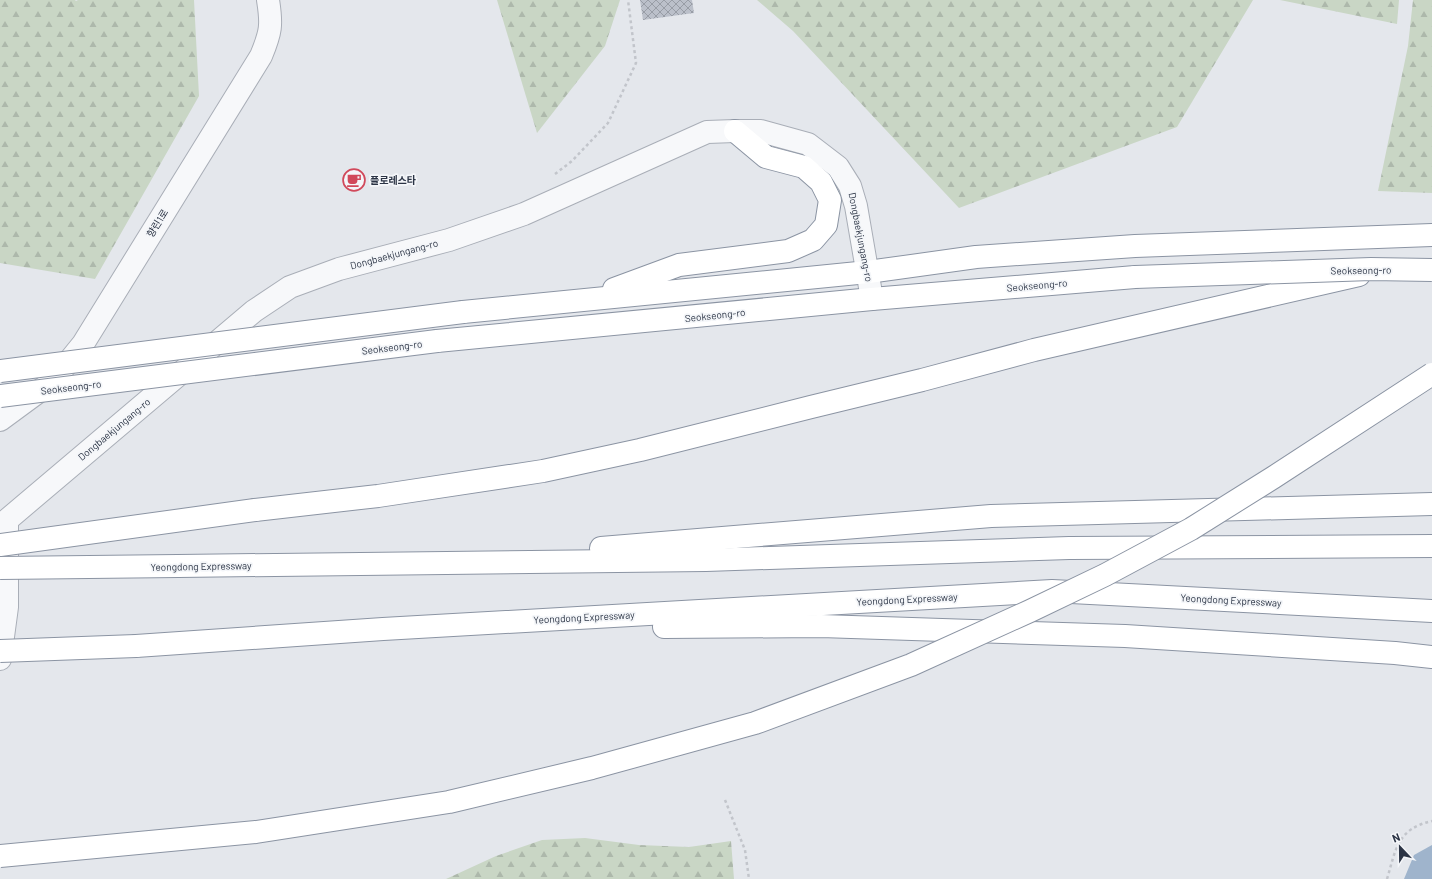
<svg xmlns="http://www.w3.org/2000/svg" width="1432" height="879" viewBox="0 0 1432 879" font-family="Barlow,'Noto Sans KR',sans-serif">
  <defs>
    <pattern id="forest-firs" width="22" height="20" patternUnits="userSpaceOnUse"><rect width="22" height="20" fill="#c9d6c5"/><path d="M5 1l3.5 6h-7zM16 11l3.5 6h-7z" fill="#adb8ab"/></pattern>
    <pattern id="building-cross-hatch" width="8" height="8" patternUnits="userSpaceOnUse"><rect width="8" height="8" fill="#bbc0ca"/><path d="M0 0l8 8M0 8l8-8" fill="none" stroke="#989da6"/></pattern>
  </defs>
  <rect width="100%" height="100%" fill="#e4e7ec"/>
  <g fill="url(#forest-firs)">
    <path d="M0 0H75L76 1 78 0H194L199 96 95 279 0 263Z"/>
    <path d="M497 0H620L605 46 537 133Z"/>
    <path d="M757 0H1253L1177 127 959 208 793 31Z"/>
    <path d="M1280 0H1399L1397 24Z"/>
    <path d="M1413 0H1432V193L1378 191 1408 46Z"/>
    <path d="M585 838 639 845 689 847 731 841 734 879H446L496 856 542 840Z"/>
  </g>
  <path fill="#9fb4cc" d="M1432 845V879H1404L1414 855Z"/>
  <path fill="url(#building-cross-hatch)" d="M640 0H692L694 13 643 20Z"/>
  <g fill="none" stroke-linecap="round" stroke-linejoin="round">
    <g stroke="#a9aeb7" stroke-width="24">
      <g id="minor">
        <path d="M0 420 53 381 83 344 261 56C271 32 272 25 268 0"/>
        <path d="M0 659 7 607V520L254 311 290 287 339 269 449 240 524 214 707 132 735 131H761L808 144 838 167 850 186 856 206 872 299"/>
      </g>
    </g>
    <g stroke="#8b94a3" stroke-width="24">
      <g id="highway">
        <path d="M614 289 679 265 788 251 813 240 826 225 830 200 821 182 804 167 766 157 735 131"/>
        <path d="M463 312 868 272 976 257 1135 246 1432 235"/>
        <path d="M437 341 872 299 1135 277"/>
        <path d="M255 510 378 496 543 471 640 450 811 407 922 380 1034 350 1359 275"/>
        <path d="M601 548 991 516 1432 504"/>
        <path d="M178 566 706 560 1069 548 1432 546"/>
        <path d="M664 627 821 626 1125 636 1395 653 1432 657"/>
        <path d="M136 646 383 629 1052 591 1432 611"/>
      </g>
    </g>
    <g stroke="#c2c5cb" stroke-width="2.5" stroke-dasharray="3 3" stroke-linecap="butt">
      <path d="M555 174 572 161 608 123 636 63 628 0"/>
      <path d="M725 800 745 850 749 879"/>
      <path d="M1387 879C1396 849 1397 829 1432 821"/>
    </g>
    <use href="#minor" stroke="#f7f8fa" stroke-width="22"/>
    <use href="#highway" stroke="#fff" stroke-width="22"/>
    <g stroke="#8b94a3" stroke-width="24" stroke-linecap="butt">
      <g id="highway-bridge">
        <path d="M1135 277 1371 269 1432 270"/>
        <path d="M0 371 463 312"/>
        <path d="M0 396 437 341"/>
        <path d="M0 545 255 510"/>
        <path d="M0 568 178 566"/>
        <path d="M0 651 136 646"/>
        <path d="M0 856 256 832 449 802 592 768 755 723 911 665 1030 611 1105 575 1191 529 1274 477 1432 374"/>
      </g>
    </g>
    <use href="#highway-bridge" stroke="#fff" stroke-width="22"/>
  </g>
  <defs>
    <g id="cafe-ring" transform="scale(1.15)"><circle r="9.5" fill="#f4f6f9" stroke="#d1495b" stroke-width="1.5"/><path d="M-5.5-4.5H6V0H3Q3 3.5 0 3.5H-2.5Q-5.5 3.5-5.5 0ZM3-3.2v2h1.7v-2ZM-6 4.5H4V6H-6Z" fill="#d1495b"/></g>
  </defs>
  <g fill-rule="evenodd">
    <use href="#cafe-ring" x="354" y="180"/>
  </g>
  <g text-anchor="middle" stroke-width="3.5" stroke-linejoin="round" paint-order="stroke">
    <g font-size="10" font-weight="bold" fill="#2b3445" stroke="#f4f6f9" text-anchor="start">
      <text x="370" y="184">플로레스타</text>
    </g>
    <g font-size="10" fill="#2b3445" stroke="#f4f6f9">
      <text transform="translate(157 223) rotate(-58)" y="4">향린1로</text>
      <text transform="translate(861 237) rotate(79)" y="4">Dongbaekjungang-ro</text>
      <text transform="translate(394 254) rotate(-15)" y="4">Dongbaekjungang-ro</text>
      <text transform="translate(1361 270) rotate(-1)" y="4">Seokseong-ro</text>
      <text transform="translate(1037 285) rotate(-5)" y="4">Seokseong-ro</text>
      <text transform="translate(715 315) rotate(-6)" y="4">Seokseong-ro</text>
      <text transform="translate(392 347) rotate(-7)" y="4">Seokseong-ro</text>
      <text transform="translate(71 387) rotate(-7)" y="4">Seokseong-ro</text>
      <text transform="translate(114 429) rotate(-40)" y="4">Dongbaekjungang-ro</text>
      <text transform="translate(201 566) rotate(-1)" y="4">Yeongdong Expressway</text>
      <text transform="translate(907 599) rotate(-3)" y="4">Yeongdong Expressway</text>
      <text transform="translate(1231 600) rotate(3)" y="4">Yeongdong Expressway</text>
      <text transform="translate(584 617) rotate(-3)" y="4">Yeongdong Expressway</text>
    </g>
  </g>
  <g transform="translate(1400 847) rotate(338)" stroke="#f4f6f9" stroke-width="3" paint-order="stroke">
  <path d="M0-3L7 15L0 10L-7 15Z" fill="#2b3445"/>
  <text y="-6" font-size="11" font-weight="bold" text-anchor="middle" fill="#2b3445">N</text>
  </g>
</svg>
